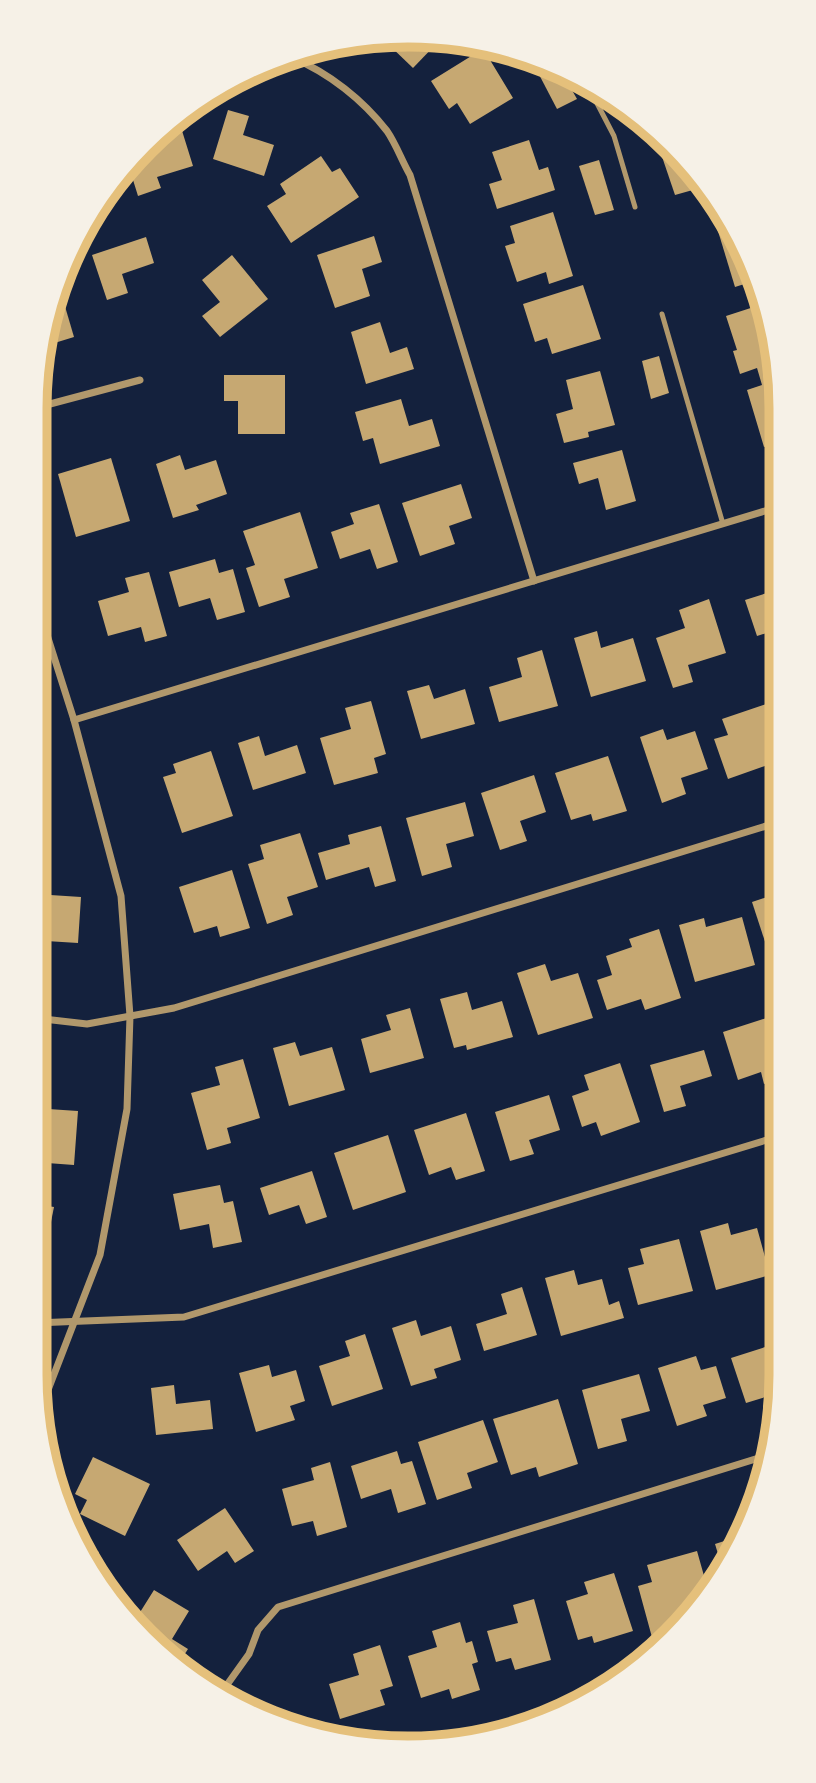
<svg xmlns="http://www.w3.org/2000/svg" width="816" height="1783" viewBox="0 0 816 1783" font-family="Rubik,sans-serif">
  <rect width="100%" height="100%" fill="#14213d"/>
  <g fill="#c6a872">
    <path d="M408 35 439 41 413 68 388 44 394 38Z"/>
    <path d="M481 50H484L513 98 470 124 457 103 449 109 431 81Z"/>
    <path d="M537 61 550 63 560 69 577 99 557 109 533 63Z"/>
    <path d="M228 110 249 116 243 135 274 145 264 176 213 159Z"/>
    <path d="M179 121 193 166 157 177 161 188 138 196 129 167 144 145Z"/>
    <path d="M658 135 704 181 707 186 675 195 655 136Z"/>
    <path d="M529 140 539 170 548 167 555 190 497 209 489 184 502 180 492 152Z"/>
    <path d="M321 156 332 172 340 168 359 197 291 243 267 206 286 194 280 184Z"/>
    <path d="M599 160 614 210 595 215 579 166Z"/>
    <path d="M718 206 752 265 757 280 735 287 711 208Z"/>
    <path d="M553 212 573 276 549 284 546 272 517 282 505 246 515 243 510 226Z"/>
    <path d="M374 236 382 262 362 269 370 296 335 308 317 255Z"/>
    <path d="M146 237 154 263 122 274 128 293 107 300 92 255Z"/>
    <path d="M232 255 268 299 220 337 202 316 220 302 202 280Z"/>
    <path d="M583 285 601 339 552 354 547 338 535 342 523 304Z"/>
    <path d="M59 286 74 337 48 345V344Z"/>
    <path d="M763 304 778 359V443L764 447 747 390 762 385 757 368 740 374 733 351 737 350 726 316Z"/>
    <path d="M380 322 390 353 407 347 414 369 366 384 351 332Z"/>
    <path d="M659 356 669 393 651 399 642 361Z"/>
    <path d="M600 371 615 425 588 432 589 437 564 443 556 414 573 409 566 380Z"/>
    <path d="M224 375H285V434H238V401H224Z"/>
    <path d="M401 399 409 426 432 419 440 446 380 464 373 438 363 441 355 412Z"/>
    <path d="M622 450 636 501 606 510 598 478 579 484 573 463Z"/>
    <path d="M180 455 185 470 216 460 227 494 196 505 199 510 173 518 156 464Z"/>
    <path d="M111 458 130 521 76 537 58 474Z"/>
    <path d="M461 484 472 518 449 526 455 544 420 556 402 503Z"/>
    <path d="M379 504 398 562 377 569 370 549 340 559 331 532 354 524 350 513Z"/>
    <path d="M300 512 318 568 284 579 290 597 259 607 246 568 255 565 243 531Z"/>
    <path d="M215 559 219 573 233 569 245 612 217 620 210 598 179 607 169 572Z"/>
    <path d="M149 572 167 636 145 642 141 627 108 636 98 601 129 592 125 578Z"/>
    <path d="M778 572 779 629 757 636 745 600 770 592 765 576Z"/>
    <path d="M709 599 726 653 688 665 693 682 673 688 656 638 685 628 679 610Z"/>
    <path d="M597 631 601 648 633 638 646 681 591 697 574 638Z"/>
    <path d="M542 650 558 706 499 722 489 687 522 677 517 658Z"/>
    <path d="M429 685 434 699 465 689 475 724 421 739 407 691Z"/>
    <path d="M371 701 386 754 374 758 378 773 334 785 320 738 351 729 345 708Z"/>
    <path d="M769 703 779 732V761L728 779 714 739 728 735 722 719Z"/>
    <path d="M663 729 667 740 695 731 708 769 681 778 686 794 662 803 640 737Z"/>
    <path d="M259 736 265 756 297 745 306 773 253 790 238 743Z"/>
    <path d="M211 751 233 816 182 833 163 777 176 773 173 764Z"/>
    <path d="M608 756 627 811 593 821 591 814 571 820 555 773Z"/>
    <path d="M534 775 546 812 520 821 527 841 500 850 481 793Z"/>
    <path d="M465 802 474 836 446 844 452 867 422 876 406 818Z"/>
    <path d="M381 826 396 881 375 887 369 867 326 880 318 853 350 844 348 835Z"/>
    <path d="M300 833 318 887 287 897 293 915 267 924 248 864 264 859 260 845Z"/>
    <path d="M232 870 250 928 220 937 217 926 194 933 179 887Z"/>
    <path d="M779 893 780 957 771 960 752 902Z"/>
    <path d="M35 894 81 897 78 943 46 941 45 956 35 955Z"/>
    <path d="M742 917 755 965 695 982 679 925 704 918 706 927Z"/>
    <path d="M659 929 681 998 645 1010 641 999 607 1010 597 980 612 975 606 956 632 947 629 939Z"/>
    <path d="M545 964 551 981 578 973 593 1018 538 1035 517 973Z"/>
    <path d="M467 992 472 1010 502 1001 513 1037 467 1050 466 1045 454 1048 440 999Z"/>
    <path d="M410 1008 424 1058 370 1073 361 1039 391 1030 386 1015Z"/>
    <path d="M776 1015 780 1025V1079L764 1084 761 1072 738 1080 723 1032Z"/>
    <path d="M295 1042 300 1056 332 1047 345 1090 289 1106 273 1048Z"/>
    <path d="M704 1050 712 1076 680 1086 686 1106 664 1112 650 1065Z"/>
    <path d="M243 1059 260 1118 227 1128 231 1143 207 1150 191 1093 220 1085 215 1067Z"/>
    <path d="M620 1063 640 1122 601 1136 596 1122 582 1127 572 1096 589 1090 584 1075Z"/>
    <path d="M35 1087 49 1088 48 1109 78 1111 74 1165 47 1163 48 1144 35 1143Z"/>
    <path d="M549 1095 560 1130 529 1140 534 1154 510 1161 495 1112Z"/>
    <path d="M466 1113 485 1171 456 1180 451 1167 429 1175 414 1130Z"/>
    <path d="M388 1135 406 1192 353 1210 334 1153Z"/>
    <path d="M312 1171 327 1217 306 1224 299 1205 269 1215 260 1188Z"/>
    <path d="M220 1185 224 1203 233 1201 242 1242 213 1248 209 1224 180 1230 173 1194Z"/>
    <path d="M35 1204 54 1207 44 1257 35 1256Z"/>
    <path d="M728 1223 731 1235 757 1228 770 1275 716 1290 700 1231Z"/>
    <path d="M679 1239 693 1291 638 1305 628 1268 644 1264 640 1249Z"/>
    <path d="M574 1270 578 1285 602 1279 609 1305 619 1301 624 1318 561 1336 545 1278Z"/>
    <path d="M522 1287 537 1335 484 1351 476 1324 507 1314 501 1294Z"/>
    <path d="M416 1320 421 1336 451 1326 461 1360 434 1369 437 1378 411 1386 392 1328Z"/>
    <path d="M365 1334 383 1389 332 1406 319 1366 350 1356 345 1341Z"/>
    <path d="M781 1342V1375L775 1379 778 1393 746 1403 731 1358Z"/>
    <path d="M696 1356 701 1370 716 1366 726 1398 703 1405 707 1416 677 1426 658 1368Z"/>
    <path d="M269 1365 272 1377 296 1370 305 1401 290 1406 295 1420 256 1432 239 1373Z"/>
    <path d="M639 1374 650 1411 621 1419 627 1441 598 1449 582 1390Z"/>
    <path d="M174 1385 176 1404 210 1400 213 1429 156 1435 151 1388Z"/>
    <path d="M558 1399 578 1464 539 1477 536 1467 511 1475 493 1419Z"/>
    <path d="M483 1420 498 1462 467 1473 472 1488 437 1500 418 1442Z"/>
    <path d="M397 1451 401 1464 412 1461 426 1504 398 1513 391 1489 361 1499 351 1466Z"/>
    <path d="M93 1457 150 1484 125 1536 80 1514 87 1500 75 1494Z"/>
    <path d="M330 1462 347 1527 317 1536 313 1521 292 1526 282 1489 314 1480 311 1468Z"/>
    <path d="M225 1508 254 1551 235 1563 227 1551 198 1571 177 1540Z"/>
    <path d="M740 1536V1538L722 1567 715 1544Z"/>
    <path d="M82 1542 99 1552 94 1562 89 1554Z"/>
    <path d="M697 1551 708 1590 689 1621 670 1636 653 1641 638 1586 652 1582 647 1565Z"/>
    <path d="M614 1573 633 1631 594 1643 592 1636 578 1640 566 1601 588 1594 584 1582Z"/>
    <path d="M154 1590 189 1611 172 1639 188 1649 179 1663 132 1625Z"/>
    <path d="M534 1599 551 1660 515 1670 511 1658 496 1662 487 1631 518 1623 513 1605Z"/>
    <path d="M460 1622 466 1643 472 1641 478 1662 472 1664 480 1690 452 1699 449 1689 421 1698 408 1656 437 1647 432 1631Z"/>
    <path d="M380 1645 393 1686 380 1690 385 1705 340 1719 329 1684 359 1675 353 1654Z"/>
  </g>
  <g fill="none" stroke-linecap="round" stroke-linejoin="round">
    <g stroke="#b1986c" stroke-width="5">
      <path d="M587 84 614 136 635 207"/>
      <path d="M662 314 723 524"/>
    </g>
    <g stroke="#b1986c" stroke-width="7">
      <path d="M293 58C329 73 363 100 387 131 396 144 402 161 410 175L534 581"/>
      <path d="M35 408 140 380"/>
      <path d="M35 597 74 720 121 896 130 1016 127 1109 100 1255 48 1390 40 1405"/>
      <path d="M74 720 778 507"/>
      <path d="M35 1018 87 1024 174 1008 779 822"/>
      <path d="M35 1323 184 1317 780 1136"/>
      <path d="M219 1696 249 1654 258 1630 278 1607 765 1456"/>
    </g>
  </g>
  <path d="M0 0H816V1783H0ZM408 47H408A361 361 0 0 1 769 408V1375A361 361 0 0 1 408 1736H408A361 361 0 0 1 47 1375V408A361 361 0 0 1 408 47Z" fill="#f6f1e7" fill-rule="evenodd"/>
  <path fill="none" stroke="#e5c07b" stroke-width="9" d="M408 47H408A361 361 0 0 1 769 408V1375A361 361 0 0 1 408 1736H408A361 361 0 0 1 47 1375V408A361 361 0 0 1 408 47Z"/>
</svg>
